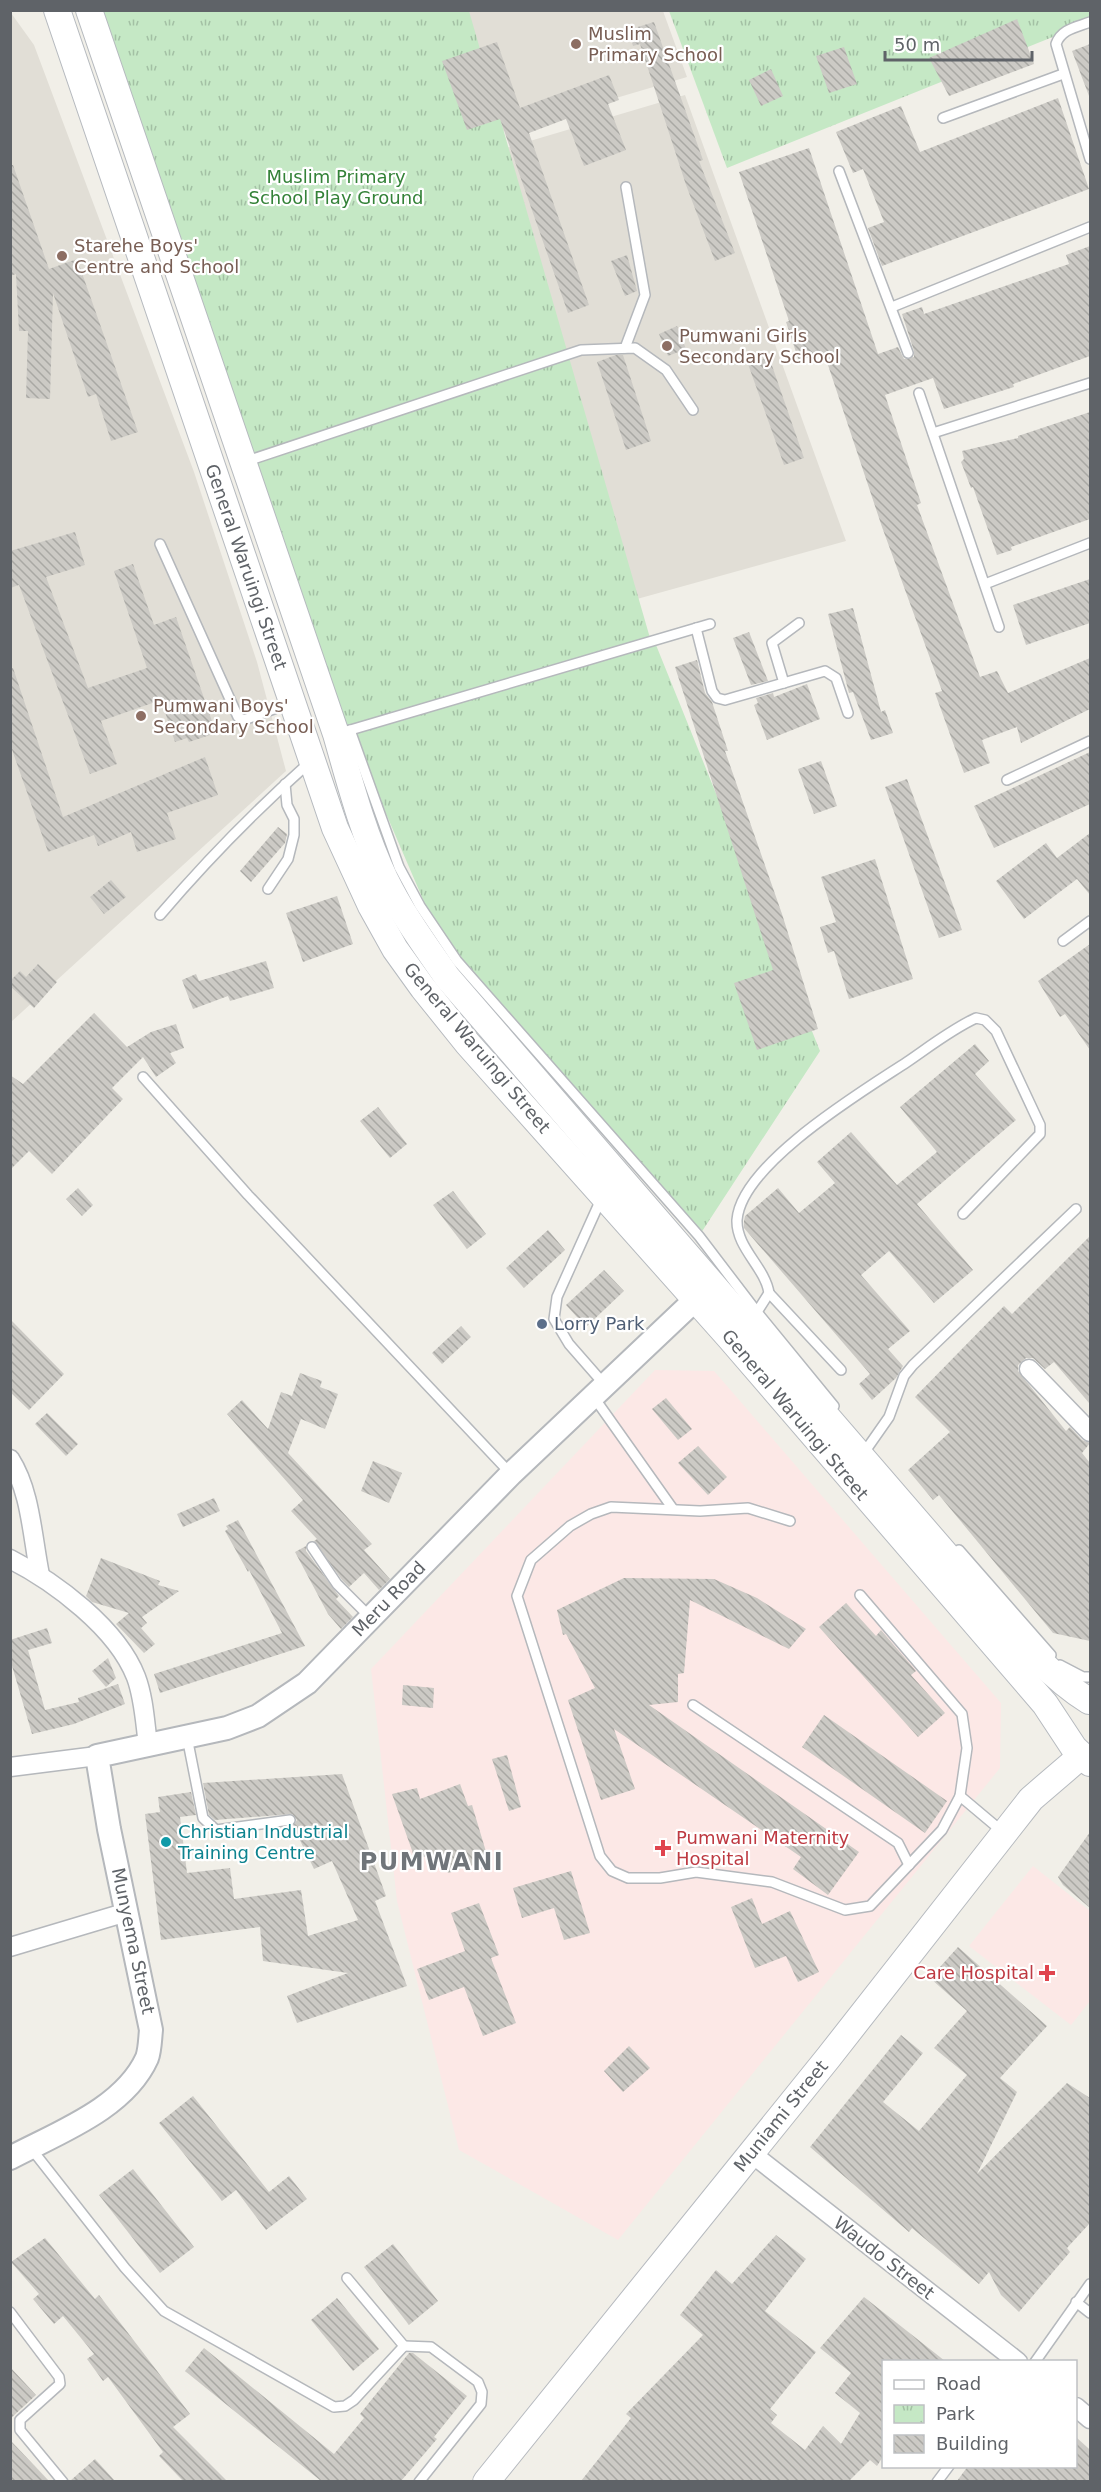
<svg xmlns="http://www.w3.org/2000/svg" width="1101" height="2492" viewBox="0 0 1101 2492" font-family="'DejaVu Sans',sans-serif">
  <defs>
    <pattern id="park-tufts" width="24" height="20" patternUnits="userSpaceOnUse" patternTransform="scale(1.5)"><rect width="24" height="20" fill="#c5e8c5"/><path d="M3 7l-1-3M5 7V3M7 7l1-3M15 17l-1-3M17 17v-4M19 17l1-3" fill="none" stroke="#a3c0a4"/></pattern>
    <pattern id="building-back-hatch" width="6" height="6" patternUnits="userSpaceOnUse" patternTransform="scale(1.5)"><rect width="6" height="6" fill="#cccac5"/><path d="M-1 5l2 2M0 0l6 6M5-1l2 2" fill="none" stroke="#a9a8a4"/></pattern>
  </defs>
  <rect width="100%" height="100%" fill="#f1efe8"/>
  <g fill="#e1ded6">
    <path d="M467 11H663L687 77 501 132Z"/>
    <path d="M11 13 34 45 194 472 257 662 286 771 11 1022Z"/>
    <path d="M685 95 846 541 637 599 496 151Z"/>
  </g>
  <g fill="#fce8e6">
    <path d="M655 1370 714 1371 1001 1703 1000 1768 618 2240 459 2150 397 1901 371 1669Z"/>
    <path d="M1033 1866 1090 1911V2001L1071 2025 969 1946Z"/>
  </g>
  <g fill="url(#park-tufts)">
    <path d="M1090 10V22L727 168 669 11Z"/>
    <path d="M89 11H469L650 638 654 640 820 1051 699 1236 437 932 350 730 336 734Z"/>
  </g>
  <g fill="url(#building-back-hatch)">
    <path d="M1017 19 1034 64 949 96 929 58Z"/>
    <path d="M654 22 703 160 699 161 735 253 715 261 686 185 640 44 633 46 628 30Z"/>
    <path d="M497 42 520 108 609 75 619 100 608 104 626 150 584 166 566 119 529 133 589 305 568 313 500 119 467 130 442 61Z"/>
    <path d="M1090 44V96H1089L1072 51Z"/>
    <path d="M844 47 857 84 829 93 816 56Z"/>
    <path d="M771 69 783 96 761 106 749 80Z"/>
    <path d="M1058 98 1089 189 882 266 868 228 884 222 863 169 853 173 836 132 901 106 920 152Z"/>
    <path d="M809 148 878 354 898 347 904 359 914 357V351L902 314 922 307 924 314 1069 264 1066 255 1090 246V356L1013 384 1014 387 944 409 933 378 885 395 921 503 917 505 980 677 997 671 1008 693 1090 658V709L1021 743 1017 727 982 740 990 763 964 773 935 693 942 691 882 527 827 362 821 353 799 361 786 322 789 321 739 172Z"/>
    <path d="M10 165H13L49 269 77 259 138 432 111 441 96 394 88 397 53 293 50 399 26 398 28 331H19L16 274 10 276Z"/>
    <path d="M627 255 637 291 625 296 611 261Z"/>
    <path d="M677 326 686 349 668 356 659 334Z"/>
    <path d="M616 355H623L651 441 626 450 597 362Z"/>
    <path d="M769 357 804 458 784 465 748 364Z"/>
    <path d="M1090 412V519L1011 547 1012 550 997 555 973 487 971 488 961 462 964 459 962 451 1018 438V436Z"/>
    <path d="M75 532 85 565 46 577 88 688 147 668 114 571 133 564 154 625 176 617 216 733 189 742 187 738 175 742 161 700 101 721 117 764 90 774 19 585 10 588V551Z"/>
    <path d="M1090 579V623L1026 645 1013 605Z"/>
    <path d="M853 608 881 712 885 710 893 733 871 740 853 692 849 693 828 614Z"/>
    <path d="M749 632 768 681 751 685 733 638Z"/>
    <path d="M697 660 705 693 712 702 728 751H725L782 914 818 1029 757 1050 734 983 773 970 675 667Z"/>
    <path d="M10 668H13L63 817 205 757 218 795 167 813 176 839 137 852 131 832 98 846 94 835 48 852 10 744Z"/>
    <path d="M807 684 820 719 767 740 754 705 758 703 756 698 773 693 774 697Z"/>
    <path d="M1090 752V804L994 848 974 806Z"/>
    <path d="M821 761 837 806 814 814 798 769Z"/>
    <path d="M907 779 962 930 939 938 885 787Z"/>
    <path d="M278 827 287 834 285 843 251 882 240 871Z"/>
    <path d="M1090 833V895L1077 879 1024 919 996 881 1046 843 1057 858Z"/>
    <path d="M875 859 913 979 849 999 834 951 828 953 820 927 836 922 821 877Z"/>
    <path d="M111 880 126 897 104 914 90 897Z"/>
    <path d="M337 896 353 944 303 962 286 913Z"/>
    <path d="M1090 944V1050L1065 1014 1060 1017 1038 981Z"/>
    <path d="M266 961 274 988 230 1001 228 996 193 1009 182 980 196 974 199 981Z"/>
    <path d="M38 964 57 982 34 1008 10 986V981L20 971 26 977Z"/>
    <path d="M94 1013 127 1047 151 1032 176 1024 184 1048 170 1053 176 1063 156 1077 143 1057 112 1088 123 1099 52 1174 29 1151 10 1170V1075L23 1084Z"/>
    <path d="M975 1044 989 1061 975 1074 1016 1120 917 1204 973 1270 934 1303 889 1251 861 1275 910 1331 888 1349 903 1366 896 1378 872 1400 859 1384 870 1374 744 1228V1221L745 1216 778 1188 799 1213 835 1183 817 1162 851 1132 897 1185 937 1152 900 1107Z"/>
    <path d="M378 1107 407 1144 390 1158 360 1121Z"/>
    <path d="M78 1188 93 1205 82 1216 66 1199Z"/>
    <path d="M453 1191 486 1234 467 1249 433 1205Z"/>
    <path d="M548 1230 565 1250 524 1288 506 1268Z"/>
    <path d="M1090 1236V1404L1054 1362 1045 1369 1033 1358H1026L1018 1365V1371L1066 1431 1070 1427 1082 1440 1090 1443 1082 1453 1090 1463V1641L1053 1633 939 1495 933 1500 908 1470 950 1432 915 1397 1004 1306 1012 1314Z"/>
    <path d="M604 1270 624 1291 586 1327 566 1305Z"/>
    <path d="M10 1319 64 1374 29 1410 10 1392Z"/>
    <path d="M461 1326 471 1337 442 1364 432 1353Z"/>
    <path d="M300 1373 322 1381 320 1387 338 1394 325 1429 301 1419 288 1453 372 1544 364 1550 390 1579 379 1590 364 1573 349 1587 342 1580 314 1541 317 1539 291 1511 303 1500 227 1414 242 1400 268 1429 281 1392 292 1396Z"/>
    <path d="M666 1398 692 1429 678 1440 652 1409Z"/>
    <path d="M47 1413 78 1444 66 1456 35 1424Z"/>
    <path d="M698 1446 727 1477 708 1495 678 1463Z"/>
    <path d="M373 1461 402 1473 389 1503 361 1491Z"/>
    <path d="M214 1498 220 1511 183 1527 177 1514Z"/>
    <path d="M238 1520 305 1646 160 1693 154 1674 282 1633 249 1570 248 1572 225 1531 228 1529 226 1526Z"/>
    <path d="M306 1546V1551L339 1596 336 1599 353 1617 341 1629 328 1614 295 1552Z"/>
    <path d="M101 1558 160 1581 158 1585 179 1591 142 1617 147 1623 141 1628 155 1644 144 1653 116 1624 129 1613 92 1602 86 1596Z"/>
    <path d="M624 1578 714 1579 757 1598 806 1629 789 1649 690 1600 684 1673 678 1674V1702L649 1705 859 1852 828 1895 793 1869 801 1857 614 1729 635 1789 601 1800 568 1700 595 1688 566 1634 563 1635 557 1610Z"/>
    <path d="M846 1603 876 1636 881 1630 916 1671 911 1675 945 1713 918 1737 819 1627Z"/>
    <path d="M47 1628 52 1643 28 1650 45 1710 79 1702 78 1698 118 1684 125 1704 74 1724 32 1734 10 1659V1640Z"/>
    <path d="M108 1658 116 1678 106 1687 92 1671Z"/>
    <path d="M403 1685 434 1688 433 1708 402 1705Z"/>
    <path d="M824 1715 947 1801 925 1833 802 1747Z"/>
    <path d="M507 1755 521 1807 509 1811 492 1759Z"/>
    <path d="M342 1774 386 1896 375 1901 407 1986 297 2023 287 1996 348 1973 263 1961 260 1927 161 1940 145 1814 160 1812 158 1797 191 1792 196 1815 180 1817 187 1873 230 1868 234 1899 301 1890 308 1936 358 1920 332 1861 314 1869 293 1826 297 1820 292 1814 215 1820 209 1815 203 1783Z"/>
    <path d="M460 1784 468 1806 472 1805 490 1865 475 1871 473 1865 448 1873 441 1853 415 1859 392 1794 417 1788 420 1799Z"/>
    <path d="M1090 1832V1908L1063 1885 1058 1877Z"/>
    <path d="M571 1871 590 1933 564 1940 554 1908 522 1918 513 1888Z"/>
    <path d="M752 1898 762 1924 790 1911 819 1972 798 1982 786 1956 755 1968 731 1907Z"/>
    <path d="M479 1903 499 1955 491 1958 516 2023 483 2036 464 1987 429 2000 417 1969 465 1951 451 1913Z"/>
    <path d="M958 1947 1047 2026 1000 2078 1017 2092 977 2174 1067 2083 1090 2098V2223L1067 2248 1070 2252 1019 2312 1001 2295 989 2272 979 2284 912 2228 909 2232 810 2147 901 2035 923 2053 883 2102 919 2131 967 2075 934 2048 967 2011 930 1978Z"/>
    <path d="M629 2046 650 2068 623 2092 604 2071Z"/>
    <path d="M193 2096 269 2192 289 2176 307 2199 266 2230 236 2190 222 2201 159 2123Z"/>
    <path d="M133 2169 194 2247 160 2273 99 2195Z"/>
    <path d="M776 2235 806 2259 765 2311 816 2352 770 2409 777 2415 771 2423 805 2450 823 2426 841 2444 860 2413 835 2393 851 2373 820 2348 864 2297 945 2361H884V2455L877 2466 870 2460 849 2481H581L631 2418 626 2414 703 2335 680 2315 716 2270 732 2284Z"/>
    <path d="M45 2238 95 2299 99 2295 190 2414 173 2427 227 2481H183L159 2456 163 2452 108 2377 103 2381 87 2359 94 2354 63 2316 54 2324 33 2299 39 2294 11 2262Z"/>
    <path d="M393 2244 438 2301 409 2325 364 2267Z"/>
    <path d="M337 2298 379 2349 353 2371 311 2320Z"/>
    <path d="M204 2348 334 2454 364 2418 360 2414 409 2353H413L467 2396 434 2437 437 2439 401 2481H321L185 2371Z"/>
    <path d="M10 2367 36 2395 10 2419Z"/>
    <path d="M1076 2437 1090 2450V2481H957L968 2466H1076Z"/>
    <path d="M10 2440 49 2481H10Z"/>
    <path d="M95 2459 115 2481H70Z"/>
  </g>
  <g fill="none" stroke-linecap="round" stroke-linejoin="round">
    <g stroke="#b5b8bc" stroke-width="12">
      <g id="service">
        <path d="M1090 22C1077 27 1061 29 1056 44L1090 159"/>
        <path d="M943 118 1063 74"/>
        <path d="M839 171 908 353"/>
        <path d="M892 307 1090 227"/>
        <path d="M625 348 645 295 626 187"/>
        <path d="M919 393 999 627"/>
        <path d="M933 433 1090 383"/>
        <path d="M244 462 581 350 635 348 666 370 693 410"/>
        <path d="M160 544 238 717 244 720 290 703"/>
        <path d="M985 584 1090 543"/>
        <path d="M696 628 712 691 717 698 725 700 825 671 836 678 848 713"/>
        <path d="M784 683 772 643 799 623"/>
        <path d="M350 730 399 867 420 906 457 961 699 1236 757 1312 834 1406"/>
        <path d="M347 731 710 624"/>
        <path d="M1007 780 1090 741"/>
        <path d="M268 889 288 859 294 835V819L287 805 285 784"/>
        <path d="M160 915C206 861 257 809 310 762"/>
        <path d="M1063 941 1090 921"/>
        <path d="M143 1077 248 1195 511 1474"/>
        <path d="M602 1197 557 1297 554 1319 569 1344 604 1384"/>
        <path d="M769 1293 841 1370"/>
        <path d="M757 1312 769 1293C765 1267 736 1248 737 1220 741 1164 863 1091 907 1062 929 1047 952 1029 976 1018L985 1020 996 1031 1040 1125V1134L963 1214"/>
        <path d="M593 1396 673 1509"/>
        <path d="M868 1447 889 1417 904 1376 913 1365 1076 1209"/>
        <path d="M790 1521 748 1508 700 1511 611 1507 591 1514 570 1526 531 1560 517 1596 600 1856 612 1871 628 1878H660L696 1872 772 1882 845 1910 870 1906 942 1830 960 1796 1004 1833"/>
        <path d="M312 1547 337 1584 371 1618"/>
        <path d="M959 1550 1051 1655"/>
        <path d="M860 1595 962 1714 967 1748 960 1796"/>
        <path d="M1060 1665 1083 1677H1090"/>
        <path d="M693 1705 898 1843 909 1865"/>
        <path d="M187 1737 203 1818 216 1830 290 1820"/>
        <path d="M30 2147 125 2268 164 2311 334 2407 345 2406 354 2400 404 2346 347 2278"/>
        <path d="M1076 2302 1090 2313"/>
        <path d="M10 2312 59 2377 60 2384 20 2420V2430L63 2482"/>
        <path d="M404 2346 431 2347 478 2382 482 2392 481 2404 419 2482"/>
        <path d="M1035 2362 1090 2284"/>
        <path d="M937 2482 949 2466"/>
      </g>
    </g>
    <g stroke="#b5b8bc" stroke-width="21">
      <g id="minor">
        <path d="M1029 1369 1090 1432"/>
        <path d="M10 1459C31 1492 32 1536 40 1575"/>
        <path d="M10 1559C55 1582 117 1628 136 1677 144 1698 145 1723 148 1745"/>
        <path d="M10 1767 97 1756"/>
        <path d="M10 1947 127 1912"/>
        <path d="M751 2153 1018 2362"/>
        <path d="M1076 2407 1090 2419"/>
      </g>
    </g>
    <g stroke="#b5b8bc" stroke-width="26">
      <path id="tertiary" d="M10 2158C57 2133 124 2109 147 2058 150 2050 150 2039 151 2030L109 1829 97 1756 227 1728 258 1716 307 1683 511 1474 696 1299"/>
    </g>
    <g stroke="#b6babf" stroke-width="28">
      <g id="secondary">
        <path d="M57 10 335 828 371 906 395 949 423 988 468 1044 729 1337 1045 1704 1074 1748 1090 1763"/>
        <path d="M89 10 336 734C350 783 363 833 385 879 402 914 425 945 447 977L973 1586C1009 1627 1043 1672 1089 1701"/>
        <path d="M486 2482 828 2058 1031 1799 1081 1756"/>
      </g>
    </g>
    <use href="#service" stroke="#fff" stroke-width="9"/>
    <use href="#minor" stroke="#fff" stroke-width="18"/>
    <use href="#tertiary" stroke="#fff" stroke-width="22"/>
    <use href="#secondary" stroke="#fff" stroke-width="26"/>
  </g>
  <g fill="#8d6e63" stroke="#fff" stroke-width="2">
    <circle cx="576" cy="44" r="6"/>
    <circle cx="62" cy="256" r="6"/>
    <circle cx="667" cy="346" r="6"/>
    <circle cx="141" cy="716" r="6"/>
  </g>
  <circle fill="#5c6f8a" stroke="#fff" stroke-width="2" cx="542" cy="1324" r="6"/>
  <circle fill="#0f9aa8" stroke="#fff" stroke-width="2" cx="166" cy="1842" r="6"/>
  <g fill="#e0444e" stroke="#fff" stroke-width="2">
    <path d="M660 1839h6v6h6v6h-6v6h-6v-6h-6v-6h6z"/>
    <path d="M1044 1964h6v6h6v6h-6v6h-6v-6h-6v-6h6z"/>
  </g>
  <g text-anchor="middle" stroke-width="4.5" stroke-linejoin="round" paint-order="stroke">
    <g font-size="18" fill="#785e54" stroke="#fff" text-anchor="start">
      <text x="588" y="40">Muslim<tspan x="588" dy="21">Primary School</tspan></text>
      <text x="74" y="252">Starehe Boys'<tspan x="74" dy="21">Centre and School</tspan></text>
      <text x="679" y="342">Pumwani Girls<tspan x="679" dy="21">Secondary School</tspan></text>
      <text x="153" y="712">Pumwani Boys'<tspan x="153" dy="21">Secondary School</tspan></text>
    </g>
    <g font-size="18" fill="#348238" stroke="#fff">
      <text x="336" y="183">Muslim Primary<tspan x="336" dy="21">School Play Ground</tspan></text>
    </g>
    <g font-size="18" fill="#5f6368" stroke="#fff">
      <text transform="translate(246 567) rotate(71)" y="6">General Waruingi Street</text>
      <text transform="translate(477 1048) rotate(50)" y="6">General Waruingi Street</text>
      <text transform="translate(795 1415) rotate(50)" y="6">General Waruingi Street</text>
      <text transform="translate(389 1599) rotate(-46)" y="6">Meru Road</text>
      <text transform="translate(133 1941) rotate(78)" y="6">Munyema Street</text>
      <text transform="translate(781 2116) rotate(-51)" y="6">Muniami Street</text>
      <text transform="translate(884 2258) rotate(38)" y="6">Waudo Street</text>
    </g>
    <g font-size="18" fill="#4e5e75" stroke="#fff" text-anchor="start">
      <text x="554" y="1330">Lorry Park</text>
    </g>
    <g font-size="18" fill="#0d838f" stroke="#fff" text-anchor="start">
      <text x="178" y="1838">Christian Industrial<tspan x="178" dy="21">Training Centre</tspan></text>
    </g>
    <g font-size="18" fill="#be3a42" stroke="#fff" text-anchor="start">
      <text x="676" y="1844">Pumwani Maternity<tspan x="676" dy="21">Hospital</tspan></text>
      <text x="1034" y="1979" text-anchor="end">Care Hospital</text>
    </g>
    <g font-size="24" font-weight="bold" letter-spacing="1.5" fill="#70757a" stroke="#fff">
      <text x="432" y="1870">PUMWANI</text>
    </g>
  </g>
  <rect width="1101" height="2492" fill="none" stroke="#5f6368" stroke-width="24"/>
  <rect x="882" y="2360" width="195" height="108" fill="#ffffff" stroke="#bfc1c3" stroke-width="1.5"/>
  <rect x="894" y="2380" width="30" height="9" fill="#ffffff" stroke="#bfc1c3" stroke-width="1.5"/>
  <text x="936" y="2390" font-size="18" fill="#5f6368">Road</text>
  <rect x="894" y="2405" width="30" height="18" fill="url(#park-tufts)" stroke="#bfc1c3" stroke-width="1.5"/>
  <text x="936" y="2420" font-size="18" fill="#5f6368">Park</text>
  <rect x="894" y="2435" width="30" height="18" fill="url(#building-back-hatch)" stroke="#bfc1c3" stroke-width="1.5"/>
  <text x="936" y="2450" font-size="18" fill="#5f6368">Building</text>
  <path d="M885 51v9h147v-9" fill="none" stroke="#5f6368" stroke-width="3"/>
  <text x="894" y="51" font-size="18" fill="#5f6368" stroke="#ffffff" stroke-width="4.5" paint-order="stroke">50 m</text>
</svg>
